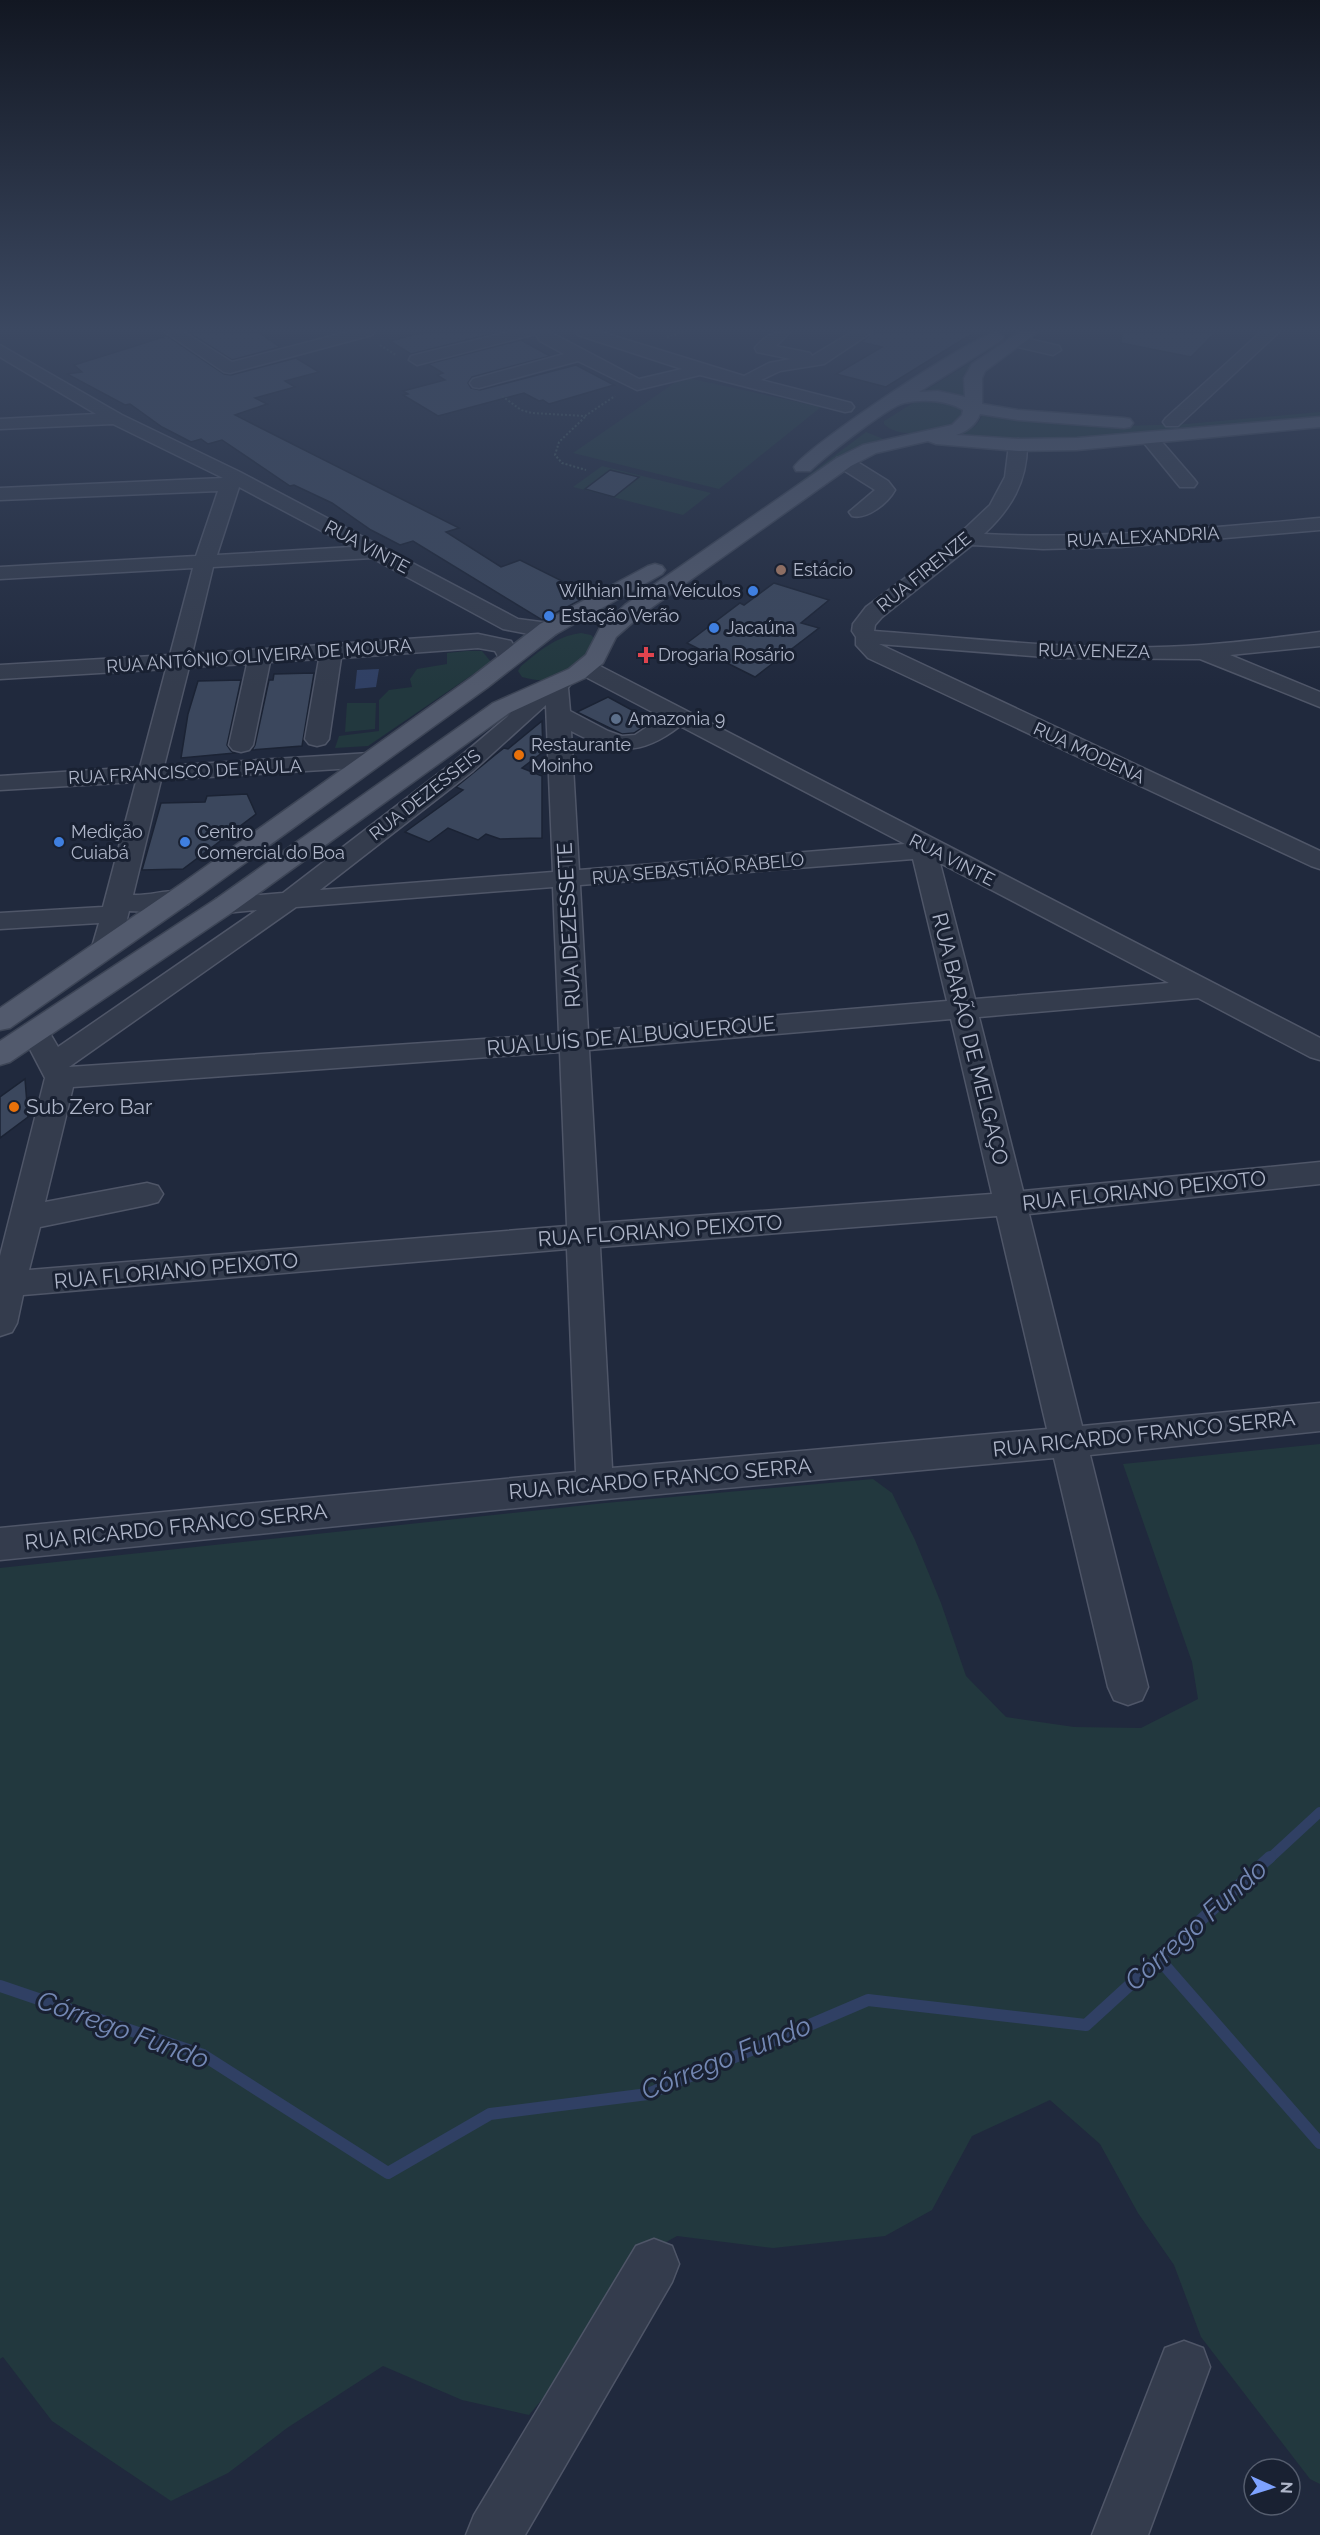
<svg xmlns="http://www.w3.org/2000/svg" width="1320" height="2535" viewBox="0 0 1320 2535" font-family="Raleway,sans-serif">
  <rect width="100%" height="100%" fill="#20293d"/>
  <g fill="#22383e">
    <path d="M1019 333 967 371 963 376 965 397 926 390Z"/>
    <path d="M683 377 821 407 719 489 573 453Z"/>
    <path d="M918 400C932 400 953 399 962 412 955 434 899 441 884 424V421Z"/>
    <path d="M1320 412V419L1072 441 951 437C963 433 979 429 982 414L1122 426 1186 424Z"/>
    <path d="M866 432 886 440 842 456 789 490Z"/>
    <path d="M602 466 711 493 683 515 573 487Z"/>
    <path d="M581 633 591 635 596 640C593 658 563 676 546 680 538 681 530 679 522 677L518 671 521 666C539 651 557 636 581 633Z"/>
    <path d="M467 651H482L491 662 368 746 335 748 339 736 379 731V700L389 690 412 687 410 679 417 669 447 664V653Z"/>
    <path d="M347 703H376L375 729 345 732Z"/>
    <path d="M1320 1444V2484L1310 2479 1201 2337 1174 2265 1138 2213 1100 2144 1050 2100 972 2136 932 2210 885 2236 773 2248 677 2236 634 2260 589 2343 529 2415 462 2400 383 2366 287 2428 228 2473 171 2501 52 2421 3 2357 0 2359V1568L605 1503 873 1479 892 1493 915 1540 941 1603 966 1676 1006 1717 1074 1727 1141 1728 1198 1699 1192 1662 1123 1464Z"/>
  </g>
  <path fill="#304064" d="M379 669 376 687 355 689 357 670Z"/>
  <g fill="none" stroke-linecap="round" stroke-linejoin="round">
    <path stroke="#304064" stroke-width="10" d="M1269 1859 1320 1812"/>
    <g stroke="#304064" stroke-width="12">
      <path d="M1159 1959 1320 2143"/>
      <path d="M0 1986 203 2055 388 2173 490 2114 648 2094 868 2000 1086 2025 1270 1857"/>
    </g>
  </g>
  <g fill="#3b475d" stroke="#1b2334" stroke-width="1.5">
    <path d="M188 332H258L280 347 232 360Z"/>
    <path d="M425 332H498L411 354 390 341Z"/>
    <path d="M874 332H975L886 387 836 374 882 347 861 342Z"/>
    <path d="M1122 332H1216L1191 357 1121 343Z"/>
    <path d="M167 336 224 374 231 375 296 358 319 372 285 381 295 387 255 398 267 404 235 415 459 528 446 532 501 567 520 560 590 595 542 620 413 541 400 545 371 530 332 503 294 485 290 486 222 440 208 444 201 439 191 442 162 427 130 404 125 405 67 374 82 372 74 365Z"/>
    <path d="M521 340 550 356 472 377 468 383 471 388 480 390 576 365 614 385 549 404 543 400 539 401 524 393 438 416 403 395 408 394 403 391 445 380 437 375 443 373 428 364Z"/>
    <path d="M610 470 639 477 614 497 585 489Z"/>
    <path d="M774 583 829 600 801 623 819 628 755 677 687 643 740 603 744 605Z"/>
    <path d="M314 673 302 746 252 750 255 745 269 680H273L274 674Z"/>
    <path d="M241 680 227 745 231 751 235 753 181 758 188 714 198 681Z"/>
    <path d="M608 697 652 721 634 733 622 734 577 712Z"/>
    <path d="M542 721 543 752 522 768 542 776V838L500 839 486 834 478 840 448 828 429 842 405 832 463 790 456 787 495 755 504 748 508 749Z"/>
    <path d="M247 794 256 814 183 869 142 870 161 803 205 802 207 796Z"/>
    <path d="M25 1079 28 1117 0 1138V1097Z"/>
  </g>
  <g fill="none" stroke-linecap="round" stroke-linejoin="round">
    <g stroke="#4f5668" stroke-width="3">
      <g id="minor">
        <path d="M165 332H184L232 362 347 332H374L372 335 230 373 224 372Z"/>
        <path d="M508 332H550L639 379 682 369 578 335 576 332H601L744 376 769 363 791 359 757 352 755 348C765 335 774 332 790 332L776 346 810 353 812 356 852 332H872L824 364 780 371 761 380 851 403 854 407 851 411 845 412 700 375 637 390 578 361 479 388 473 387 470 383 473 379 564 354 540 341 535 334 417 365 409 360 411 356Z"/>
        <path d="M1261 332H1279L1178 426H1166L1163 422 1166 418Z"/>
        <path d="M1016 336 1059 346 1061 350 1053 355 1010 345 1008 341Z"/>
        <path d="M0 345 122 415 240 472 518 619 556 624 559 629 556 634 534 635 503 629 372 558 213 567 192 654 478 634 511 641 521 658 518 663 510 665 502 663 495 651 478 648 341 658 329 739 325 744 317 746 309 744 305 739 319 659 270 662 253 745 249 750 241 752 233 750 229 745 247 664 189 667 164 766 370 753 378 755 382 760 378 765 370 767 161 780 133 895C151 896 171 888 188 892L192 898 188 904 150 912 129 911 120 947 116 953 106 955 96 953 92 947 99 923 0 929V913L103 907 136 782 0 790V776L140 767 166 669 0 679V665L170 655 193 568 0 579V567L196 556 218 491 0 500V488L223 478 113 424 0 429V419L96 414 0 357ZM239 487 352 547 217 555Z"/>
        <path d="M1150 434 1156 435 1194 479 1197 483 1194 487H1180L1144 443 1141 439 1144 435Z"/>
        <path d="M1018 439 1024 441 1027 445C1027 482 1011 509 984 534 1097 540 1208 528 1320 518V530L1120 547 1043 549 972 545 882 617 875 625 874 631C982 639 1093 653 1202 645 1241 642 1281 637 1320 632V646L1230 655 1320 692V707L1200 659 1058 658 879 644 1320 851V869L1311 866 868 658 856 645V637L852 631 853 624 866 607 939 553 990 505 1005 477 1009 445 1012 441Z"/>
        <path d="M844 456 851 458 888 481 895 490C888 503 867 520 852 516L849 512 875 490 837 466 835 462 837 458Z"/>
        <path d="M586 661 594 663 1320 1038V1060L1310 1057 1198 998 979 1017 1023 1191 1320 1162V1184L1029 1214 1082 1426 1320 1403V1431L1090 1455 1148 1687 1142 1700 1128 1705 1114 1700 1108 1687 1054 1458 595 1500 0 1560V1528L576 1472 567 1249 23 1295 17 1323 12 1332 0 1336V1256L45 1078 21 1032 25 1025 35 1023 45 1025 58 1047 257 910 225 913 216 911 212 905 216 899 283 893 455 761 507 717 520 702 548 684 552 678 560 676 568 678 571 683 568 688 570 711 608 731 622 736 635 735 662 717 578 673 575 668 578 663ZM546 705 553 872 320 890 473 771ZM680 726 905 844 579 870 571 731C614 754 640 757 680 726ZM913 859 947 1001 588 1031 580 885ZM940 863 1169 983 975 999ZM553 887 559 1034 69 1067 296 907ZM951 1019 992 1194 599 1223 589 1050ZM560 1052 567 1226 29 1270 40 1227 147 1205 158 1202 163 1194 158 1186 147 1183 45 1202 73 1087ZM997 1216 1047 1429 612 1468 600 1247Z"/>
        <path d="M654 2239 672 2246 679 2264 672 2282 525 2535H466L474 2515 636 2246Z"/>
        <path d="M1184 2341 1203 2348 1210 2367 1148 2535H1092L1165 2348Z"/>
      </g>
    </g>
    <g stroke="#3d4556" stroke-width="3">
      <g id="major">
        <path d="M996 332 1004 337 1002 340 919 392 938 391 965 397 964 378 972 364 1019 332H1038L985 371 982 378V404L1018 410 1124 418 1130 419 1133 423 1130 427 1124 428 1018 420 980 414C976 425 966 432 956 435L1018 439 1077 438 1320 417V427L1077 450 1018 451 936 444 928 441 876 453 851 466 641 615 616 637 603 663 585 678 509 713 234 911 10 1062 0 1065V1041L216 899 493 703 569 669 586 655 600 628 625 605 837 458 863 445 952 425 962 415 963 410C947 400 923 399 904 403 889 406 823 458 810 471H796L794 467C810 444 968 339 996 332Z"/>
        <path d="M655 564 662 566 665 570 662 574 556 634 488 687 202 894 10 1028 0 1030V1008L184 882 472 677 540 624 648 566Z"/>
      </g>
    </g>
    <g stroke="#40555b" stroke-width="2" stroke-dasharray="2 2" stroke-linecap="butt">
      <path d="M667 337 683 332"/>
      <path d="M380 345 396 355"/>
      <path d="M502 396 521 410 532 413 585 416 615 396"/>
      <path d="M585 417 559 442 555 455 562 463 586 470"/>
    </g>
    <use href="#minor" fill="#343c4d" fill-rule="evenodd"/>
    <use href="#major" fill="#525a6d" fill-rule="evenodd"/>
  </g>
  <linearGradient id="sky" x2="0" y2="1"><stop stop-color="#121722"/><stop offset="0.48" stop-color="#3c4962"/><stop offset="1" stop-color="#3c4962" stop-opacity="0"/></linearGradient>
  <rect width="1320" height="687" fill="url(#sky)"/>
  <circle fill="#8d6e63" stroke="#192132" stroke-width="2" cx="781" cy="570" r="6"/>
  <g fill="#3f7fe0" stroke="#192132" stroke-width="2">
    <circle cx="753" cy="591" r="6"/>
    <circle cx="549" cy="616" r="6"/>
    <circle cx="714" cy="628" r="6"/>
    <circle cx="59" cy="842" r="6"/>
    <circle cx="185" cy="842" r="6"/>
  </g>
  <path fill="#e0444e" stroke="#192132" stroke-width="2" d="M643 646h6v6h6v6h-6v6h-6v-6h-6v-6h6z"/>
  <circle fill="#5c6f8a" stroke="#192132" stroke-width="2" cx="616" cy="719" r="6"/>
  <g fill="#e8710a" stroke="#192132" stroke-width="2">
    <circle cx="519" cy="755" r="6"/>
    <circle cx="14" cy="1107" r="6"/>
  </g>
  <g text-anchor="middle" stroke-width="6" stroke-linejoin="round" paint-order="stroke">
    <g font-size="18" fill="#afb6c9" stroke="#192132">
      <text transform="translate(1143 537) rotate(-3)" y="6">RUA ALEXANDRIA</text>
      <text transform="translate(367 547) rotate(28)" y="6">RUA VINTE</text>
      <text transform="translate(924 572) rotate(-39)" y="6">RUA FIRENZE</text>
      <text transform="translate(1094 651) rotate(1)" y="6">RUA VENEZA</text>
      <text transform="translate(259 656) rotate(-4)" y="6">RUA ANTÔNIO OLIVEIRA DE MOURA</text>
      <text transform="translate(1089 753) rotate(25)" y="6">RUA MODENA</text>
      <text transform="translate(185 772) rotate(-3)" y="6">RUA FRANCISCO DE PAULA</text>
      <text transform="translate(425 795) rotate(-38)" y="6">RUA DEZESSEIS</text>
      <text transform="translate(952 860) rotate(27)" y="6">RUA VINTE</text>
      <text transform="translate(698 869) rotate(-5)" y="6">RUA SEBASTIÃO RABELO</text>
    </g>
    <g font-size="18" fill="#afb6c9" stroke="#192132" text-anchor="start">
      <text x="793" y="576">Estácio</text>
      <text x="741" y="597" text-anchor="end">Wilhian Lima Veículos</text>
      <text x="561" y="622">Estação Verão</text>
      <text x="726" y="634">Jacaúna</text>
      <text x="658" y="661">Drogaria Rosário</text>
      <text x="628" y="725">Amazonia 9</text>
      <text x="531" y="751">Restaurante<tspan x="531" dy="21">Moinho</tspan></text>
      <text x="71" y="838">Medição<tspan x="71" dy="21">Cuiabá</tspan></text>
      <text x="197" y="838">Centro<tspan x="197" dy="21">Comercial do Boa</tspan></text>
    </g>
    <g font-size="21" fill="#afb6c9" stroke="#192132">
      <text transform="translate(569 925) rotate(-93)" y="7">RUA DEZESSETE</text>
      <text transform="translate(631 1036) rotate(-5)" y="7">RUA LUÍS DE ALBUQUERQUE</text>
      <text transform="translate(970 1039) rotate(76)" y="7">RUA BARÃO DE MELGAÇO</text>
      <text transform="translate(1144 1191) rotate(-6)" y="7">RUA FLORIANO PEIXOTO</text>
      <text transform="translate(660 1231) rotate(-4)" y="7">RUA FLORIANO PEIXOTO</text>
      <text transform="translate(176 1271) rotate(-5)" y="7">RUA FLORIANO PEIXOTO</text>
      <text transform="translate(1144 1434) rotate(-6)" y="7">RUA RICARDO FRANCO SERRA</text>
      <text transform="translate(660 1479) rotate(-5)" y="7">RUA RICARDO FRANCO SERRA</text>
      <text transform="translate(176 1527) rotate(-6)" y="7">RUA RICARDO FRANCO SERRA</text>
    </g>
    <g font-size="21" fill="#afb6c9" stroke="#192132" text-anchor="start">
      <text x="26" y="1114">Sub Zero Bar</text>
    </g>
    <g font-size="27" font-style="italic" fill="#7488b4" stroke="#192132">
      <text transform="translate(1196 1925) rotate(-42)" y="9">Córrego Fundo</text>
      <text transform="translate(123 2030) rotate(20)" y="9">Córrego Fundo</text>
      <text transform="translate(726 2058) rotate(-22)" y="9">Córrego Fundo</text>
    </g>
  </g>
  <g transform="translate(1272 2487) rotate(93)"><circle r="28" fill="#192132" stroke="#555d6e" stroke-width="1.5"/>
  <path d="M0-4.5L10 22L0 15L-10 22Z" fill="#7ea2ff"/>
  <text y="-9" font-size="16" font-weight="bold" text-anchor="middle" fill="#afb6c9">N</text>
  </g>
</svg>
